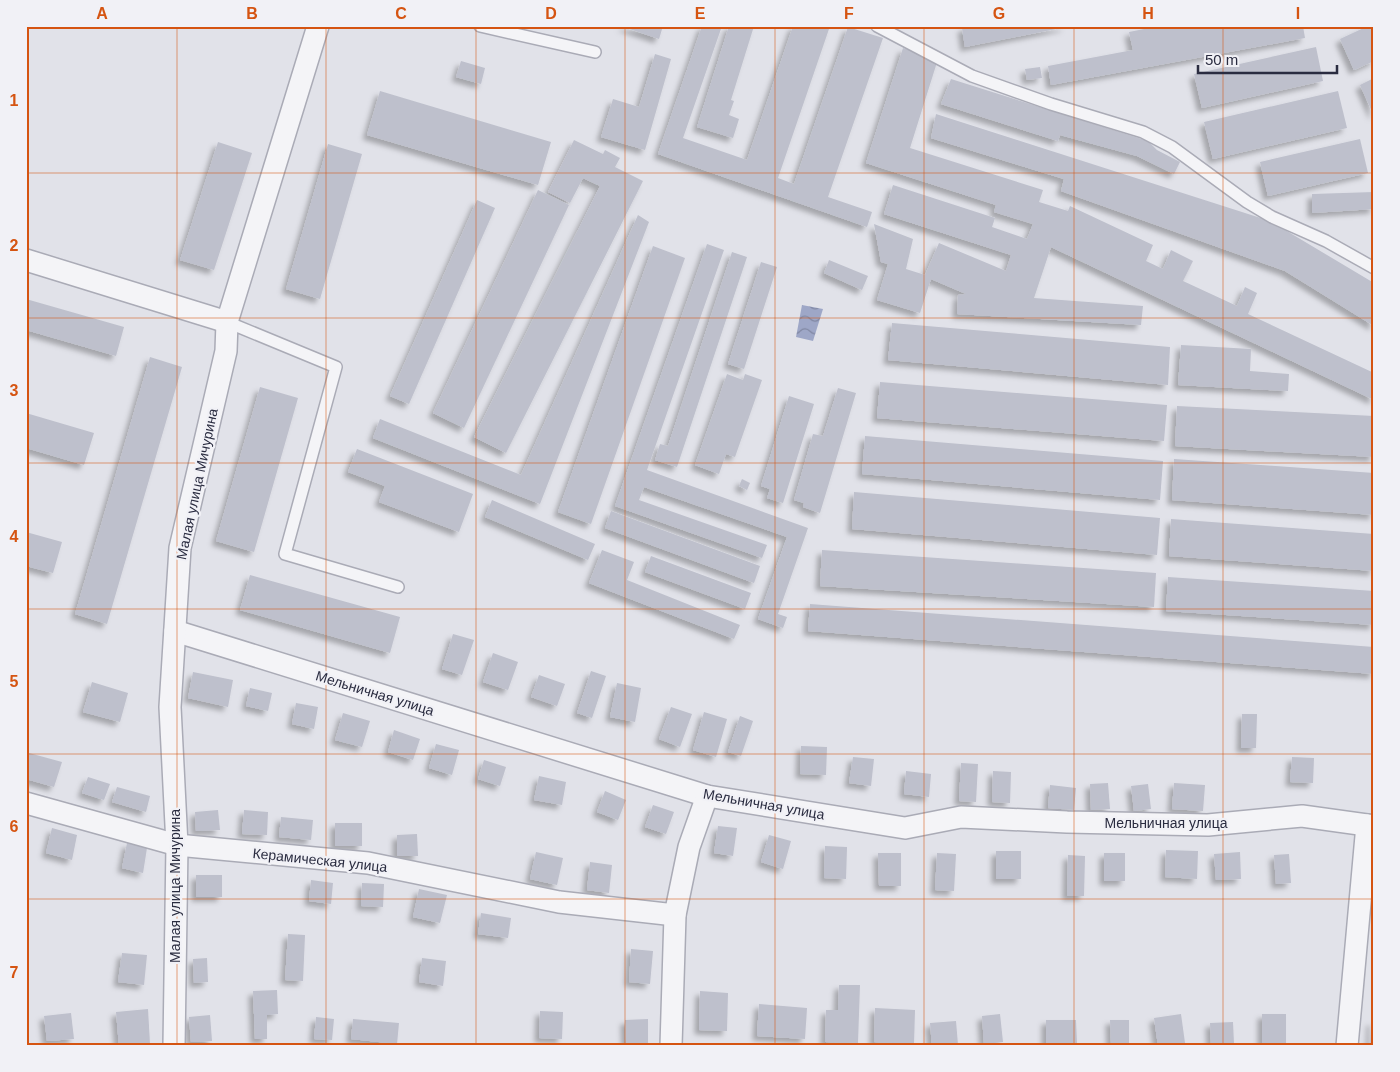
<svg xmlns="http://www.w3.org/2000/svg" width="1400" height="1072" viewBox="0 0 1400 1072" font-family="Helvetica,sans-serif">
  <defs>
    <pattern id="water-waves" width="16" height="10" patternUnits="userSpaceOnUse" patternTransform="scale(1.25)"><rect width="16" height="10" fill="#9ea7c7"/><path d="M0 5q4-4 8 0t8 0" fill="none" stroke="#8188a3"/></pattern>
    <filter id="shadow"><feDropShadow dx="-4.5" dy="4.5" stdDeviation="2.5" flood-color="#0004"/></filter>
  </defs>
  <rect width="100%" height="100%" fill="#e1e2e9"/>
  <path fill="url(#water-waves)" d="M802 305 823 309 813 341 796 337Z"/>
  <g fill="#bec0cc" filter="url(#shadow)">
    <path d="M621 26H663L659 39Z"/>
    <path d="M702 26H722L683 138 747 160 793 26H830L778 178 794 184 848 27 883 38 828 197 872 212 867 227 658 154Z"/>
    <path d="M729 26H754L731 100 734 101 729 115 739 119 733 138 697 127Z"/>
    <path d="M970 26H1066V27L965 47 962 28Z"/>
    <path d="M1159 26H1303L1305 38 1051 85 1048 66 1133 50 1129 32Z"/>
    <path d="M1368 26H1374V61L1354 70 1340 39Z"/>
    <path d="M1316 47 1323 81 1202 108 1194 74Z"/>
    <path d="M903 48 938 59 910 148 1043 190 1039 202 1068 211 1070 206 1153 245 1146 261 1163 269 1171 250 1193 261 1183 281 1237 306 1245 287 1257 293 1248 314 1374 373V400L1051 247 1034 298 1143 306 1141 325 957 314 958 295 966 294 931 279 920 313 877 300 888 264 881 262 874 224 913 239 906 269 925 275 939 243 1006 271 1011 255 884 214 893 185 995 218 992 227 1027 239 1033 224 994 212 996 205 866 163Z"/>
    <path d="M655 54 671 59 645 150 601 137 613 99 639 107Z"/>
    <path d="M461 61 485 68 481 84 456 77Z"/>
    <path d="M1040 67 1042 78 1027 80 1025 69Z"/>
    <path d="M1374 78V116L1360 85Z"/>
    <path d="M951 79 1148 141 1157 150 1180 162 1174 174 1137 156 1060 135 1058 141 941 104Z"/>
    <path d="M380 91 551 142 538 185 367 135Z"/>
    <path d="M1338 91 1347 128 1213 159 1204 122Z"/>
    <path d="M936 114 1270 221 1374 283V326L1285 271 1061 191 1064 179 931 138Z"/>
    <path d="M1360 139 1368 173 1268 196 1260 162Z"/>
    <path d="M574 140 603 154 605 150 620 158 615 167 643 181 506 453 474 437 600 186 583 178 570 203 548 192Z"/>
    <path d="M218 142 252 153 214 270 180 260Z"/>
    <path d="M328 144 362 154 320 299 286 289Z"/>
    <path d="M538 190 569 205 464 428 433 413Z"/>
    <path d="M1374 192V209L1312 213V194Z"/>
    <path d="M477 200 495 208 409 404 390 396Z"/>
    <path d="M638 215 649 222 540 504 373 438 380 419 521 475Z"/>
    <path d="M707 244 724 250 647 470 808 528 778 614 787 617 783 628 758 619 787 537 644 487 639 500 767 545 762 558 615 506Z"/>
    <path d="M653 246 685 258 591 524 558 512Z"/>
    <path d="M732 252 747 257 677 467 655 460 660 444 668 446Z"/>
    <path d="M829 260 868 276 862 290 824 273Z"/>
    <path d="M761 262 777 267 744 369 728 364Z"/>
    <path d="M26 299 124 327 116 356 26 330Z"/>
    <path d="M892 323 1170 347 1168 385 888 360Z"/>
    <path d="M1181 345 1251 349 1250 371 1289 374 1288 391 1178 385Z"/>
    <path d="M150 357 182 367 107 624 75 614Z"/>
    <path d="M727 374 743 380 745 374 762 380 735 457 726 454 719 474 695 465Z"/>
    <path d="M880 382 1167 405 1164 441 877 418Z"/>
    <path d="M260 387 298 398 254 552 216 541Z"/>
    <path d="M838 388 856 393 820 513 803 507 804 503 794 500 813 434 823 436Z"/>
    <path d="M789 396 814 404 783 503 767 498 770 489 761 486Z"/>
    <path d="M1177 406 1374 416V457L1175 446Z"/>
    <path d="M26 413 94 433 84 465 26 448Z"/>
    <path d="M865 436 1163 461 1160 500 862 474Z"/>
    <path d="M357 449 473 494 459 532 379 502 385 486 348 472Z"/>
    <path d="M1174 459 1374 473V515L1172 500Z"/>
    <path d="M742 479 750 483 747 490 739 486Z"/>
    <path d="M854 492 1160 518 1157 555 852 529Z"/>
    <path d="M492 500 595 544 588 560 485 517Z"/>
    <path d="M611 511 760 566 754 583 605 528Z"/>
    <path d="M1171 519 1374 534V571L1169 556Z"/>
    <path d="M26 532 62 542 53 573 26 566Z"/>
    <path d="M602 550 634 562 627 580 740 625 734 639 589 583Z"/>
    <path d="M822 550 1156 573 1154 607 820 586Z"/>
    <path d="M651 556 751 593 745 609 645 572Z"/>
    <path d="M250 575 400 617 390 653 240 610Z"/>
    <path d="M1168 577 1374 591V625L1166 611Z"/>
    <path d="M810 604 1374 647V674L808 631Z"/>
    <path d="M453 634 474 640 462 675 442 669Z"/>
    <path d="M493 653 518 662 508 690 483 682Z"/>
    <path d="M591 671 606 676 592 718 577 713Z"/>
    <path d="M193 672 233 680 228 707 188 698Z"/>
    <path d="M539 675 565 684 557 706 531 697Z"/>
    <path d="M92 682 128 693 120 722 83 712Z"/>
    <path d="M617 683 641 688 635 722 610 717Z"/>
    <path d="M250 688 272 693 268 711 246 706Z"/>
    <path d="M296 703 318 707 314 729 292 724Z"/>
    <path d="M671 707 692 714 680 747 659 739Z"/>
    <path d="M704 712 727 719 716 757 693 750Z"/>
    <path d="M343 713 370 721 362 747 335 740Z"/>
    <path d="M1242 714H1257L1256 748H1241Z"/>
    <path d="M740 716 753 721 741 756 728 752Z"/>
    <path d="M394 730 420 739 413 760 388 752Z"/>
    <path d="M436 744 459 750 452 775 429 768Z"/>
    <path d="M801 746 827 747 826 775 800 774Z"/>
    <path d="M29 753 62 762 54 787 26 779V761Z"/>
    <path d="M853 757 874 759 871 786 849 783Z"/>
    <path d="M1292 757 1314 758 1313 783 1290 782Z"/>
    <path d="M484 760 506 767 500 786 478 779Z"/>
    <path d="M961 763 978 764 976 802 959 801Z"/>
    <path d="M906 771 931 774 929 797 904 794Z"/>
    <path d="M993 771 1011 772 1010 803 992 802Z"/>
    <path d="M539 776 566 782 562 805 534 800Z"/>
    <path d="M88 777 110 784 104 800 82 793Z"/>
    <path d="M1108 783 1110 809 1091 810 1090 784Z"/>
    <path d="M1174 783 1205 785 1203 811 1172 809Z"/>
    <path d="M1148 784 1151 809 1134 811 1131 786Z"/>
    <path d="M1050 785 1076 788 1074 810 1048 808Z"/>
    <path d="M117 787 150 796 146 812 112 802Z"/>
    <path d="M605 791 626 800 618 820 597 812Z"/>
    <path d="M653 805 674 812 666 834 645 827Z"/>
    <path d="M218 810 220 830 196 831 195 812Z"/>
    <path d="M244 810 268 812 267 835 242 834Z"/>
    <path d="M281 817 313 820 311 840 279 837Z"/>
    <rect x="335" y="823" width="27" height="23"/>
    <path d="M718 826 737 828 733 856 714 853Z"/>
    <path d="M52 828 77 835 72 860 46 853Z"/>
    <path d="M417 834 418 856H397V835Z"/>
    <path d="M769 835 791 841 783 869 761 862Z"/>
    <path d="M127 843 147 848 143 873 122 868Z"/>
    <path d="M825 846 847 847 846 879 824 878Z"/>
    <path d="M1166 850 1198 851 1197 879 1165 877Z"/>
    <rect x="996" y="851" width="25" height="28"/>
    <path d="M536 852 563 858 557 885 530 879Z"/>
    <path d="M1240 852 1241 879 1216 880 1214 854Z"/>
    <path d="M878 853H901V886H879Z"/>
    <path d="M937 853 956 854 954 891 935 890Z"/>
    <rect x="1104" y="853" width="21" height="28"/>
    <path d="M1289 854 1291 883 1276 884 1274 855Z"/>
    <path d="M1068 855 1085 856 1084 896H1067Z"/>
    <path d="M590 862 612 865 609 893 587 890Z"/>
    <rect x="196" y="875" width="26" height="22"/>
    <path d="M311 880 333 883 331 904 309 901Z"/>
    <path d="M362 883 384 884 383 907 361 906Z"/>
    <path d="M419 889 447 895 440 923 413 917Z"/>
    <path d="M481 913 511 918 508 938 478 934Z"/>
    <path d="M288 934 305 935 303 981 285 980Z"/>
    <path d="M631 949 653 951 650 984 629 982Z"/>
    <path d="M122 953 147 955 144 985 118 982Z"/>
    <path d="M207 958 208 982 194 983 193 959Z"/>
    <path d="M422 958 446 961 443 986 419 982Z"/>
    <path d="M839 985H860L858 1043 825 1042 826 1010H838Z"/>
    <path d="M277 990 278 1014 267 1015V1039H255L253 991Z"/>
    <path d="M700 991 728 993 727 1031 699 1030Z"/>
    <path d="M759 1004 807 1008 805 1039 757 1036Z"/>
    <path d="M875 1008 915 1010 914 1044 874 1042Z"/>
    <path d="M148 1009 150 1044 119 1046 116 1012Z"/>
    <path d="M540 1011 563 1012 562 1039 539 1038Z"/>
    <path d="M71 1013 74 1039 47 1041 44 1016Z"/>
    <path d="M1000 1014 1003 1042 984 1044 982 1016Z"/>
    <path d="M1181 1014 1185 1043 1158 1046 1154 1018Z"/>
    <path d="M1262 1014H1286V1045L1262 1046Z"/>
    <path d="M210 1015 212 1041 191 1042 189 1017Z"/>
    <path d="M316 1017 334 1019 332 1040 314 1039Z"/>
    <path d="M353 1019 399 1023 397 1044 351 1039Z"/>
    <path d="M648 1019V1043H626L625 1020Z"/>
    <path d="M1046 1020H1076L1077 1044H1046Z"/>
    <path d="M1110 1020H1129V1044H1111Z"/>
    <path d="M956 1021 958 1045 932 1046 930 1023Z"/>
    <path d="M1371 1021H1374V1046H1370Z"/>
    <path d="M1233 1022 1234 1044H1211L1210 1023Z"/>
  </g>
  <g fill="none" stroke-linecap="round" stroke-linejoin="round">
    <g stroke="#aaabb6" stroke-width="14">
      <g id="service">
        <path d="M480 26 595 52"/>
        <path d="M877 26 972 76 1051 104 1143 132 1172 147 1247 202 1272 217 1326 241 1374 268"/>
        <path d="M227 322 336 367 285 554 398 587"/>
      </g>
    </g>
    <g stroke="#aaabb6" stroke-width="24">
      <g id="minor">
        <path d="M26 260 227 322"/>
        <path d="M175 631 707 796 905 828 961 817 1067 822 1208 825 1302 816 1374 826"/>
        <path d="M26 803 177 845 368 863 559 902 675 915"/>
        <path d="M174 1046 177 845 170 707 180 548 226 351 227 322 318 26"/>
        <path d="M671 1046 675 915 689 847 707 796"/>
        <path d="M1347 1046 1367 825"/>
      </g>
    </g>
    <use href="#service" stroke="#f4f4f7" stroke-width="11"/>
    <use href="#minor" stroke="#f4f4f7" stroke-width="21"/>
  </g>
  <path fill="none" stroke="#d55411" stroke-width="1" stroke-opacity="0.55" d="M177 26V1046M326 26V1046M476 26V1046M625 26V1046M775 26V1046M924 26V1046M1074 26V1046M1223 26V1046M26 173H1374M26 318H1374M26 463H1374M26 609H1374M26 754H1374M26 899H1374"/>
  <g text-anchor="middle" stroke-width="4.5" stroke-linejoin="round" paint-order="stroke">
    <g font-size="14" fill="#2a2c40" stroke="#f1f1f6">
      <text transform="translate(197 484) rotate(-78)" y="5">Малая улица Мичурина</text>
      <text transform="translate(375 693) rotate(17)" y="5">Мельничная улица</text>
      <text transform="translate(764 804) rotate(10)" y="5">Мельничная улица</text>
      <text x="1166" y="828">Мельничная улица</text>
      <text transform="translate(320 860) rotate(6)" y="5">Керамическая улица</text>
      <text transform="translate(175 886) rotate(-90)" y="5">Малая улица Мичурина</text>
    </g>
  </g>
  <rect width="1400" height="1072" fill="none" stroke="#f1f1f6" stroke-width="55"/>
  <path d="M1198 65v8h139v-8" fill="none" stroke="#2a2c40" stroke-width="2.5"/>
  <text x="1205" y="65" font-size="15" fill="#2a2c40" stroke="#f1f1f6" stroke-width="4" paint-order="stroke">50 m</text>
  <rect x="28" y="28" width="1344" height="1016" fill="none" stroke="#d55411" stroke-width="2"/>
  <g font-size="16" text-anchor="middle" font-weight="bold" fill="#d55411">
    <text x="102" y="19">A</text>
    <text x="252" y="19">B</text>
    <text x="401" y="19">C</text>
    <text x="551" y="19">D</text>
    <text x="700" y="19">E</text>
    <text x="849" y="19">F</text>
    <text x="999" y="19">G</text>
    <text x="1148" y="19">H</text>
    <text x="1298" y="19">I</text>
    <text x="14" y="106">1</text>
    <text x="14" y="251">2</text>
    <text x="14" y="396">3</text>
    <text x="14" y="542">4</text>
    <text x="14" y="687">5</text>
    <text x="14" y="832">6</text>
    <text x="14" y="978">7</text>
  </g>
</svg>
